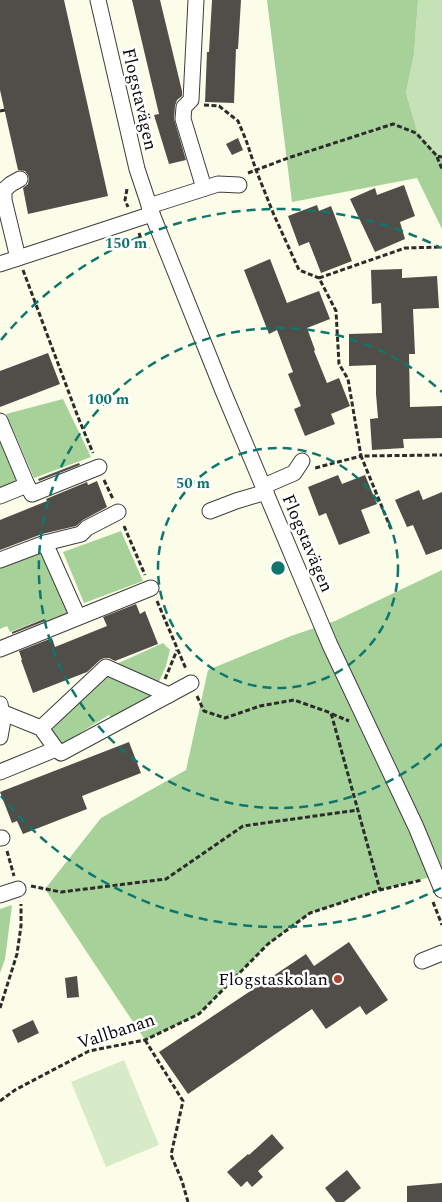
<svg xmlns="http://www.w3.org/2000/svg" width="442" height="1202" viewBox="0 0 442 1202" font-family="Spectral,serif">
  <rect width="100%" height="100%" fill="#fcfde9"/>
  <path fill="#c5e2b7" d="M418 0H442V159L418 134 406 93 414 54Z"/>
  <g fill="#a6d199">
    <path d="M267 0H418L414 54 406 93 418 134 442 159V229L417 178 292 202Z"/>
    <path d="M63 399 91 457 34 478 6 414Z"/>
    <path d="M0 435 20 484 0 492Z"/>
    <path d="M121 531 143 581 84 603 63 552Z"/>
    <path d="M45 549 71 613 46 623 43 619 10 632 7 626 0 629V564Z"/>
    <path d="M442 570V874L380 890 310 913 268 944 199 1014 145 1040 45 889 101 818 186 770 208 670 291 636 335 621Z"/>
    <path d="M163 643 170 650 166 666 157 686 112 666Z"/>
    <path d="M104 672 163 696 114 721 109 715 75 736 76 740 62 746 51 731Z"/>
    <path d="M12 905 5 959 0 973V909Z"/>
  </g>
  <path fill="#d8ebc8" d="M124 1060 159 1145 106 1167 71 1082Z"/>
  <g fill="#514d48">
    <path d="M0 0H64L108 196 28 214 23 188 28 184 29 179 28 175 25 171 18 170 0 90Z"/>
    <path d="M132 0H160L182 91V96L177 100 175 106 174 119 186 160 169 164 154 115 159 114Z"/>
    <path d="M212 0H241L238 49H236L234 103 205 102 207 52H209Z"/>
    <path d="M238 138 243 150 232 155 226 144Z"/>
    <path d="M404 185 415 216 400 222 405 239 375 252 350 199 375 188 377 195Z"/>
    <path d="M317 205 319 211 331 206 352 261 321 273 309 242 299 246 288 216Z"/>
    <path d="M270 259 287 303 319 291 330 319 307 328 315 350 314 351 327 383 339 378 350 406 331 414 335 424 305 436 294 409 301 406 288 374 293 372 277 330 269 334 244 270Z"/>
    <path d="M402 269V278L437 276 439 308 413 309 415 354H409L410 407 442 406V438L403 439 404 448 372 450 370 419 378 418 376 394V365L349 366V334L382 333 381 303 372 304 371 270Z"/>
    <path d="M48 353 60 384 0 407V371Z"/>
    <path d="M79 463 80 465 39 481 38 479Z"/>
    <path d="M338 475 342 484 365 475 377 504 361 510 370 533 339 545 326 513 319 516 308 487Z"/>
    <path d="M97 481 107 507 83 520 76 526 42 534 0 550V520L47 501 46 499 87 482 88 485Z"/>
    <path d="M419 490 423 500 442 492V549L426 555 413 525 407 527 395 500Z"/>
    <path d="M136 604 140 614 145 611 158 644 115 661 109 658H104L100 660 87 672 33 693 21 660H22L19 651 52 638 55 647 107 626 103 617Z"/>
    <path d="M44 619 45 621 12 634V632Z"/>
    <path d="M129 742 141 773 82 796 87 809 23 834 17 821 12 823 0 792Z"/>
    <path d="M349 942 388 1000 366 1015 360 1006 326 1029 312 1009 188 1094 159 1052 306 954 314 966Z"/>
    <path d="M77 976 79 997 67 998 65 978Z"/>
    <path d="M33 1020 39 1033 18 1043 12 1030Z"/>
    <path d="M272 1134 284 1148 258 1171 263 1177 252 1187 247 1181 241 1187 227 1172 248 1154 249 1155Z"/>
    <path d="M347 1170 361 1188 344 1202H336L325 1188Z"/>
    <path d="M442 1183V1202H407V1186Z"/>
  </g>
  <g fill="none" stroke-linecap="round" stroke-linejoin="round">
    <g stroke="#3d3d3d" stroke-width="17">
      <g id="minor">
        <path d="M98 0 137 169 152 214 223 391 330 645 416 827 442 890"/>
        <path d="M196 0 191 100 184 107 183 119 204 188"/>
        <path d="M149 206 218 184 239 185"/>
        <path d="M18 258 4 200V190L11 184 20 179"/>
        <path d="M0 264 152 214"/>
        <path d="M0 421 27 485 0 496"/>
        <path d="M27 485 32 494 99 467"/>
        <path d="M264 486 294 473 302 461"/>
        <path d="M210 511 236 501 266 492"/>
        <path d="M45 543 78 617"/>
        <path d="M0 560 45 543 81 534 87 528 118 512"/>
        <path d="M0 649 151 588"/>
        <path d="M1 712 41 728 56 749"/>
        <path d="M41 728 106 667 169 695"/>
        <path d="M0 737 3 720 0 704"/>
        <path d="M0 772 56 749 61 753 191 683"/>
        <path d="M0 838H2"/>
        <path d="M0 895 18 889"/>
        <path d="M422 961 442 953"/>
      </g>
    </g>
    <g stroke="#2c2c2c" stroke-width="3" stroke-dasharray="5 2.5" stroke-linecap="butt">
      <path d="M204 105 219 106 238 121 246 140 256 170 274 215 299 270 319 278 336 311 339 364 348 379 361 456 315 468"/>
      <path d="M0 111 5 110"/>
      <path d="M437 157 442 169"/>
      <path d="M248 173 288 158 393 124 416 133 437 156 442 157"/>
      <path d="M127 189 125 200 128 207"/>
      <path d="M139 233 142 242 149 249"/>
      <path d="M23 270 78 417 93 453"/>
      <path d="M319 278 405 248 442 247"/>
      <path d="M104 480 113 499"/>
      <path d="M124 526 145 575"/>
      <path d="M391 529 361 456 442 455"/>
      <path d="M157 601 186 669"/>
      <path d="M165 679 177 650"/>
      <path d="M197 696 204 711 225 718 260 706 294 700 331 713 380 890"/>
      <path d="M332 714 349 721"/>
      <path d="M7 851 14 876"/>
      <path d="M31 886 61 892 166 879 243 826 358 810"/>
      <path d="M433 902 442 925"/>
      <path d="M0 1008 17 954 21 926V904"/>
      <path d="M145 1040 183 1101 171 1155 182 1181 188 1202"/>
      <path d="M0 1101 15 1090 89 1051 145 1040 199 1014 268 944 310 913 380 890 422 880"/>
    </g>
    <use href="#minor" stroke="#fff" stroke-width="15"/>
  </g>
  <g fill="none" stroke="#0f766e" stroke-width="2.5" stroke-dasharray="9 6">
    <circle cx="278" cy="568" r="120"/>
    <path d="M442 744A240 240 0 1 1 442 392"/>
    <path d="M441 888A359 359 0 0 1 1 796M1 340A359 359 0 0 1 441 248"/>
  </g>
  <circle fill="#a94633" stroke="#fff" stroke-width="2" cx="338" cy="979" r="5"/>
  <g text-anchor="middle" stroke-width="5" stroke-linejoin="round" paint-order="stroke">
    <g font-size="18" fill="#0a0a0a" stroke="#fff">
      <text transform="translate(140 99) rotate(77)" y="6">Flogstavägen</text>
      <text transform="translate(308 543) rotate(67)" y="6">Flogstavägen</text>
      <text transform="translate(116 1031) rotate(-18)" y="6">Vallbanan</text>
    </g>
    <g font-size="18" fill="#0a0a0a" stroke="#fff" text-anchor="end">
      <text x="328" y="985">Flogstaskolan</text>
    </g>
  </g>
  <circle cx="278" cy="568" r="8" fill="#0f766e" stroke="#fff" stroke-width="2.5"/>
  <g font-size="15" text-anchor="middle" font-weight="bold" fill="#0f766e" stroke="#fff" stroke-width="5" stroke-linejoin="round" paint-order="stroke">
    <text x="126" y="248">150 m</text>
    <text x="108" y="404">100 m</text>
    <text x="193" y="488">50 m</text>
  </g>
</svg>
